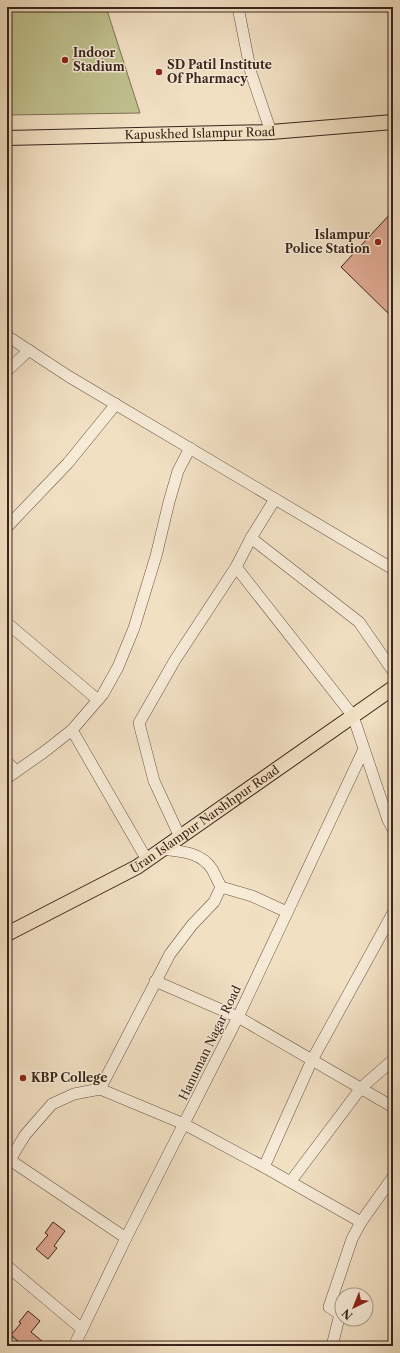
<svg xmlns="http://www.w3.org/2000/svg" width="400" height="1353" viewBox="0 0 400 1353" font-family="'Libre Caslon Text',serif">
  <rect width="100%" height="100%" fill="#f2e0c3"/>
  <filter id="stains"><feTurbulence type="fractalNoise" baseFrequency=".005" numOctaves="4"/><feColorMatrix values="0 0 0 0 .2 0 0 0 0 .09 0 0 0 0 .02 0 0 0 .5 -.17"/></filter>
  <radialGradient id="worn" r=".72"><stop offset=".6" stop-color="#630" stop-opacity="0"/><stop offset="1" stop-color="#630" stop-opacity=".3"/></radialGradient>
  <path fill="#c0c18f" stroke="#7e7255" d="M7 7H106L140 113 7 115Z"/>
  <g fill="#e0aa94" stroke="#3b241b">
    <path d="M393 211V318L341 267Z"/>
    <path d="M53 1222 65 1231 54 1246 57 1248 48 1259 36 1249 48 1235 45 1233Z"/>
    <path d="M28 1311 40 1321 31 1332 48 1346H21L18 1341 11 1335 21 1323 19 1322Z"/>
  </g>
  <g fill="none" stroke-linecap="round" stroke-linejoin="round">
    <g stroke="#695345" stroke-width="12">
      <g id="minor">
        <path d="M238 7 251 73 271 132"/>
        <path d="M7 336 68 376 393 569"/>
        <path d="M7 371 29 350"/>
        <path d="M7 527 68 463 116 404"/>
        <path d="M251 538 359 622 393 671"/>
        <path d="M236 567 353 716 388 820 393 829"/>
        <path d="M7 623 98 700"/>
        <path d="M7 762 16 771"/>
        <path d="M7 778 44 752 72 730"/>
        <path d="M180 837 154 781 139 723 175 660 236 567 251 538 275 499"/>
        <path d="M162 849C180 851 201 852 212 869 215 875 218 881 221 887L252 896 287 912"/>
        <path d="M147 860 72 730 103 694 118 667 134 628 156 556 169 502 178 471 190 448"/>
        <path d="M155 981 238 1017 393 1107"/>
        <path d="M100 1089 170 954 192 925 214 902 221 887"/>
        <path d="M7 1158 126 1238"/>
        <path d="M7 1161 10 1160 25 1135 52 1104 74 1094 100 1089 184 1124 264 1167 361 1222"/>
        <path d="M264 1167 312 1060 393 913"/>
        <path d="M291 1181 361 1088 393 1060"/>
        <path d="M7 1266 82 1329"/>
        <path d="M7 1341 14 1346"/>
        <path d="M74 1346 126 1238 238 1017 364 749"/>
        <path d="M332 1346 340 1314 329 1307 352 1239 361 1222 393 1177"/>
      </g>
    </g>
    <g stroke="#3b241b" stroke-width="16">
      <g id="major">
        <path id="s1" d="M7 138 271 132 393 122"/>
        <path id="s2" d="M7 934 137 867 393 688"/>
      </g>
    </g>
    <use href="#minor" stroke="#f7ebd8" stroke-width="11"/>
    <use href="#major" stroke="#f2e0c3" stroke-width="14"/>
  </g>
  <g fill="#8f2418" stroke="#f7ebd8" stroke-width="1.5">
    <circle cx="65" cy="60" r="4"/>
    <circle cx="159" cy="72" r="4"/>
    <circle cx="378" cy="242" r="4"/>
    <circle cx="23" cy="1078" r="4"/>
  </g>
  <g text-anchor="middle" stroke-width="3" stroke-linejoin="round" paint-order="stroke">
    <g font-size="12" font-weight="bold" fill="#3b241b" stroke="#f7ebd8" text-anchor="start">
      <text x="73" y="57">Indoor<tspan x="73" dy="14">Stadium</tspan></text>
      <text x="167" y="69">SD Patil Institute<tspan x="167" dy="14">Of Pharmacy</tspan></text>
      <text x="370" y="239" text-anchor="end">Islampur<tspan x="370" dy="14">Police Station</tspan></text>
      <text x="31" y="1082">KBP College</text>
    </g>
    <g font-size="12" fill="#3b241b" stroke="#f7ebd8">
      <text dy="4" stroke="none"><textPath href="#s1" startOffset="193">Kapuskhed Islampur Road</textPath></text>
      <text dy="4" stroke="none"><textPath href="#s2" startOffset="229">Uran Islampur Narshhpur Road</textPath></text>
      <text transform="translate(210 1043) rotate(-64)" y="4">Hanuman Nagar Road</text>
    </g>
  </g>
  <rect width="400" height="1353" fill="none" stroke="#f2e0c3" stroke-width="24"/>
  <rect x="8" y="8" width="384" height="1337" fill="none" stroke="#3b241b" stroke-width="2"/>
  <rect x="12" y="12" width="376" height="1329" fill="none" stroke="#3b241b"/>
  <g transform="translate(354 1307) rotate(223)"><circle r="19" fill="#f7ebd8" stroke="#ac9b8c"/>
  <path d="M0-3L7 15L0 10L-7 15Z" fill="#8f2418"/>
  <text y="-6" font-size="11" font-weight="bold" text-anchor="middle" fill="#3b241b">N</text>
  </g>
  <rect width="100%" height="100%" filter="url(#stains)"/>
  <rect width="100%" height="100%" fill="url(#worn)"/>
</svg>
